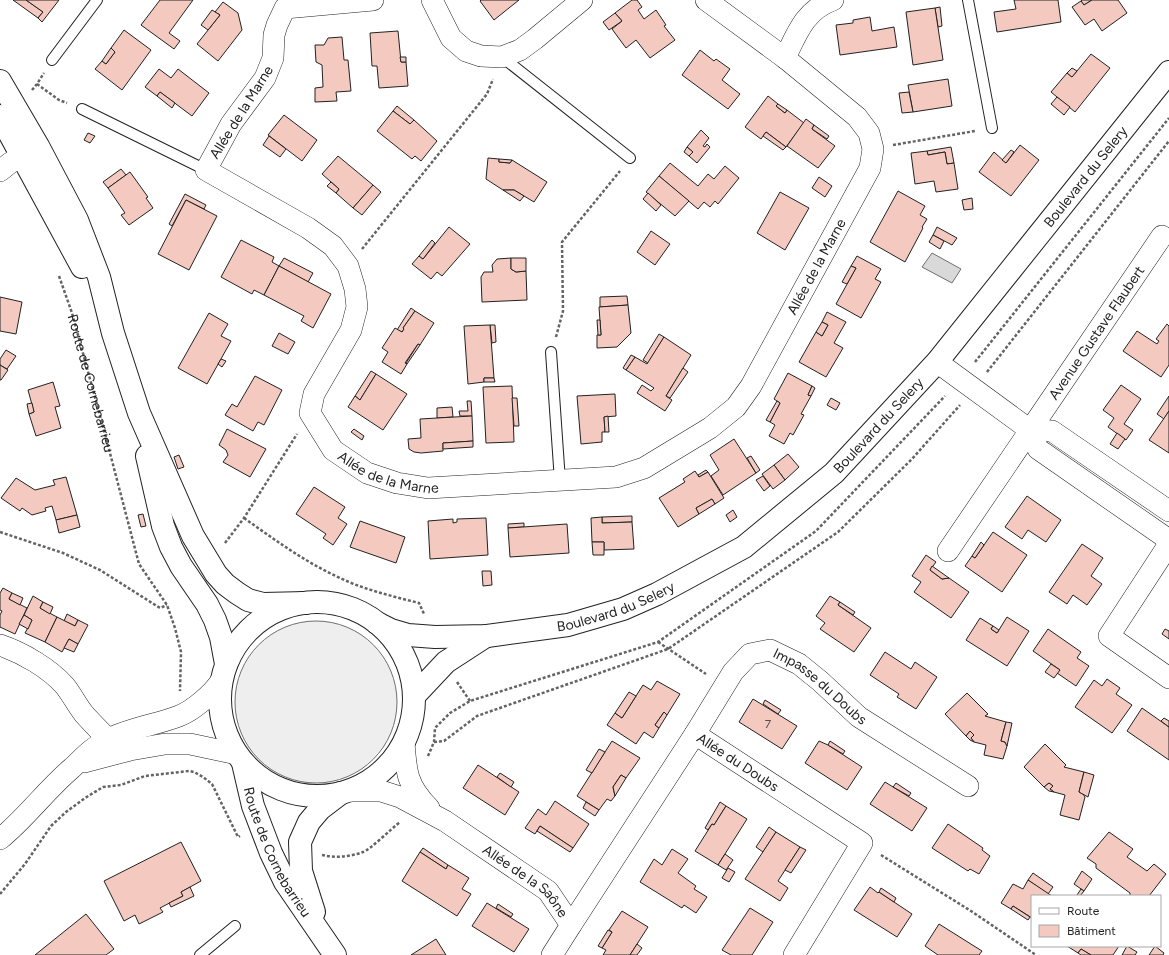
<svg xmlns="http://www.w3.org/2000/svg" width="1169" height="955" viewBox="0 0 1169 955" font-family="Figtree,sans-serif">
  <rect width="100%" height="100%" fill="#fff"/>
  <circle fill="#eee" stroke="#6f6f6f" cx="316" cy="702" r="81"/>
  <path fill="#d9d9d9" stroke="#6f6f6f" d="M932 253 961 269 952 283 922 267Z"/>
  <g fill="#f3c9c0" stroke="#222">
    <path d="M13 0H26L43 12 38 18Z"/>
    <path d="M26 0H59L42 22 38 18 43 12Z"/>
    <path d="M160 0H193L169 33 180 41 174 49 141 25Z"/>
    <path d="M481 0H519L494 20 480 1Z"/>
    <path d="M632 0H637L642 7 638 10 644 19 656 10 666 25 664 26 675 40 650 58 636 40 626 48 612 29 622 21 615 13Z"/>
    <path d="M1014 0H1058L1061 22 997 32 994 12 1016 9Z"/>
    <path d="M1082 0H1092L1084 5 1081 1Z"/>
    <path d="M1092 0H1118L1127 13 1102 31 1094 19 1085 25 1072 7 1081 1 1084 5Z"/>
    <path d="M223 2 238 13 242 30 218 61 197 44 220 15 215 12Z"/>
    <path d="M940 7 942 26 938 27 935 8Z"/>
    <path d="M935 8 943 60 913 65 906 12Z"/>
    <path d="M212 10 220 15 208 30 201 25Z"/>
    <path d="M615 13 622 21 609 30 603 22Z"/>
    <path d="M870 17 872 31 894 27 897 47 840 55 836 25 853 23V20Z"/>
    <path d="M124 30 151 50 122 90 95 69 102 61 106 64 115 52 111 48Z"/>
    <path d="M398 31 401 62H406L408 86 379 88 377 66H372L370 33Z"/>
    <path d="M342 37 344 60H348L351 91 336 92 337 101 315 102V88L323 87 322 65 316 62 315 45H324L328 38Z"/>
    <path d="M111 48 115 52 106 64 102 61Z"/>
    <path d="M700 50 714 61 716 59 730 69 722 80 740 94 728 109 682 75Z"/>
    <path d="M1091 54 1110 68 1075 112 1051 92 1067 73 1072 77Z"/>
    <path d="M400 57H406V62H401Z"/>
    <path d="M1072 68 1077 71 1072 77 1067 73Z"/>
    <path d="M159 69 171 78 178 69 209 93 192 116 160 92 157 96 145 87Z"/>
    <path d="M948 79 952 106 913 112 908 85Z"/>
    <path d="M160 92 175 103 172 108 157 96Z"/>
    <path d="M909 92 913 112 902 113 899 93Z"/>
    <path d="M768 96 778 104 776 106 785 113 787 110 804 123 786 147 766 132 761 139 745 127Z"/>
    <path d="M1057 97 1070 107 1064 115 1051 104Z"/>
    <path d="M778 104 787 110 785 113 776 106Z"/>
    <path d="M397 106 414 120 410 124 393 111Z"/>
    <path d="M393 111 410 124 414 120 437 141 421 161 415 156 412 159 377 131Z"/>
    <path d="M284 115 317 140 302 161 268 135Z"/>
    <path d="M806 119 814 125 812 129 835 146 818 168 787 146Z"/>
    <path d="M814 125 829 136 827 139 812 129Z"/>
    <path d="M701 130 709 138 703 146 705 147 707 144 710 147 697 163 689 156 693 152 687 147Z"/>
    <path d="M766 132 786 147 783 150 763 136Z"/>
    <path d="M88 133 95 136 90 143 84 140Z"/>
    <path d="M269 136 286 149 280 157 263 145Z"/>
    <path d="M1020 145 1039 160 1011 196 979 172 994 152 1006 163Z"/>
    <path d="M687 147 693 152 689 156 684 152Z"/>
    <path d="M951 147 954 163 947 164 945 152 928 155 927 151Z"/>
    <path d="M1011 150 1014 152 1006 163 1002 160Z"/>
    <path d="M927 151 928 155 945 152 947 164 954 163 958 189 936 192 934 181 915 184 911 153Z"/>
    <path d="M338 156 373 185 353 208 336 193 339 189 322 174Z"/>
    <path d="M488 158 499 159V162L510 163 512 160 547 182 534 202 514 190H503L486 179Z"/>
    <path d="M499 159 512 160 510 163 499 162Z"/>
    <path d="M670 163 698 186 708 174 714 179 725 166 739 178 718 204 715 201 710 207 704 202 698 209 659 176Z"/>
    <path d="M121 169 126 175 108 188 103 182Z"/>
    <path d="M130 172 148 197 146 198 153 208 129 225 121 215 125 213 108 188Z"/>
    <path d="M659 176 689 201 675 216 646 192Z"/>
    <path d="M819 177 832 186 825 197 812 188Z"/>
    <path d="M331 182 339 189 336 193 327 186Z"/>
    <path d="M373 185 381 192 362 215 353 208Z"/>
    <path d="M503 190H514L524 196 520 201Z"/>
    <path d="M898 191 925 206 920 215 927 219 922 227 923 228 905 262 870 242Z"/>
    <path d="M780 192 809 208 785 250 757 233Z"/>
    <path d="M648 193 661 205 656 211 643 199Z"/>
    <path d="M185 194 206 205 204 209 186 200 172 226 169 224Z"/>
    <path d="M972 198 973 209 964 210 962 200Z"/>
    <path d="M186 200 217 216 189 270 158 254Z"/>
    <path d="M449 227 470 244 442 276 437 272 431 279 412 264 419 256 423 259Z"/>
    <path d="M937 227 957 238 952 245 933 235Z"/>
    <path d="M651 231 670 244 655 265 637 252Z"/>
    <path d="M933 235 944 241 940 249 929 242Z"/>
    <path d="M241 240 274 257 272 262 279 266 264 295 254 290 252 294 221 277Z"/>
    <path d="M432 240 435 243 423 259 419 256Z"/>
    <path d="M857 256 881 269 875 279 881 282 861 318 836 304 856 268 851 266Z"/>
    <path d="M284 258 313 273 308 282 279 266Z"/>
    <path d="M511 258V269L516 272 526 271 527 300 482 302 481 277 484 272H493L492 265 497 259Z"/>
    <path d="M511 258H526V271L516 272 511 269Z"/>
    <path d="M279 266 331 294 313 328 301 321 304 316 264 295Z"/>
    <path d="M851 266 856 268 847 284 842 282Z"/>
    <path d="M627 296 628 305 600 307V297Z"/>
    <path d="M0 297 22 302 16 334 0 331Z"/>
    <path d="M628 305 631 333 617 347 597 348V335H601L599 307Z"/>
    <path d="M411 308 415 311 403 328 404 329 402 332 397 330Z"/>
    <path d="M415 311 434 323 420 345 418 344 405 363 407 364 401 374 382 362 388 352 382 348 395 328 402 332 404 329 403 328Z"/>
    <path d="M827 312 846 322 834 343 843 348 826 377 799 362 816 332 822 336 828 325 822 322Z"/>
    <path d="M209 313 228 324 221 336 231 341 207 384 178 368Z"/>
    <path d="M597 320H600L601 335H598Z"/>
    <path d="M822 322 828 325 822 336 816 332Z"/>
    <path d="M1167 324 1169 326V365L1161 377 1123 351 1137 331 1157 344 1159 341 1156 339Z"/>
    <path d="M490 325H495L496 342 492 343Z"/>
    <path d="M490 325 494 378H484V382L468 384 464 326Z"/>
    <path d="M279 333 295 342 288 354 272 346Z"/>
    <path d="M659 334 664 337 648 363 643 360Z"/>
    <path d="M664 337 691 355 666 396 672 400 665 411 637 393 642 385 651 391 654 388 626 370 635 357 647 364Z"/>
    <path d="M418 344 420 345 407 364 406 363Z"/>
    <path d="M6 350 16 356 7 369 0 365V359Z"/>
    <path d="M631 355 635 357 626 370 623 368Z"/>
    <path d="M221 359 226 361 222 367 218 364Z"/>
    <path d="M0 365 8 370 1 380H0Z"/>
    <path d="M683 368 688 372 670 398 666 396Z"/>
    <path d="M371 371 376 374 360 400 355 396Z"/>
    <path d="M788 373 812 386 808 395 811 396 801 414 804 415 793 435 790 433 784 444 769 436 775 425 770 422 780 403 774 399Z"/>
    <path d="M376 374 407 394 383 430 348 407 355 396 360 400Z"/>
    <path d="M255 376 282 390 264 425 258 422 253 431 225 415 232 404 237 407Z"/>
    <path d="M484 378H494L495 382H484Z"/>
    <path d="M53 382 60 406 55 407 61 428 36 436 29 414 34 412 28 390Z"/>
    <path d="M1121 385 1141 399 1124 424 1133 430 1126 440 1108 427 1114 418 1103 410Z"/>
    <path d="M512 386 514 442 486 443 483 387Z"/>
    <path d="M812 386 815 388 811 396 808 395Z"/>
    <path d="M615 394 616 416 604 417 605 432H602V442L581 444 577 396Z"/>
    <path d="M1169 396V411L1164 419 1157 414Z"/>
    <path d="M512 398H517L519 426H514Z"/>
    <path d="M831 398 840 403 836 410 827 405Z"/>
    <path d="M467 401H471L472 416H460L459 411H468Z"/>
    <path d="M777 401 780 403 770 422 766 420Z"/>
    <path d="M32 403 34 412 29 414 27 404Z"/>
    <path d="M452 407 453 417 437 418V408Z"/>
    <path d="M1169 411V453L1149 440Z"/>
    <path d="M472 416 473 441 443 443V451L421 453 414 452 409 449 408 439 421 438 420 419Z"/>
    <path d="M608 416 609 432H605L604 417Z"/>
    <path d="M227 429 266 449 250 477 223 462 228 455 226 450 219 445Z"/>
    <path d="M354 429 364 436 362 440 351 432Z"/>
    <path d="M1117 433 1125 439 1118 449 1110 444Z"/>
    <path d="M734 439 756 473 723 495 711 476 719 470 710 455Z"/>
    <path d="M473 441V447L443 449V443Z"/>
    <path d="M788 454 799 467 785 480 774 465Z"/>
    <path d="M179 455 184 467 178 469 174 457Z"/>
    <path d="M751 456 760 470 756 473 747 458Z"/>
    <path d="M774 465 785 480 773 489 762 474Z"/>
    <path d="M706 470 708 472 699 477 698 475Z"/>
    <path d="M695 471 699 477 708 472 724 498 715 504 712 499 696 508 699 514 678 527 659 498 685 482 683 479Z"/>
    <path d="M763 476 770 486 764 491 756 480Z"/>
    <path d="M66 477 77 515 56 520 52 506 45 508 46 511 32 515 22 508 20 511 1 498 16 478 35 490 55 485 53 480Z"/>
    <path d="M314 487 345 507 338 518 347 524 333 545 323 538 326 534 296 514Z"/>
    <path d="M1027 496 1061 520 1046 542 1028 530 1022 539 1005 527Z"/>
    <path d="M712 499 715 504 699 514 696 508Z"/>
    <path d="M733 510 737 517 730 522 726 515Z"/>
    <path d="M143 514 146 526 141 527 138 515Z"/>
    <path d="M77 515 80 527 59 533 56 520Z"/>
    <path d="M632 516V522L602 523V517Z"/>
    <path d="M602 517V523L632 522 634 549 604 550V542H592L591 518Z"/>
    <path d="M486 518 488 555 430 559 428 521 453 519V523L457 522V519Z"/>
    <path d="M360 521 405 537 396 563 350 547Z"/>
    <path d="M524 523V527L508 528V524Z"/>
    <path d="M567 524 569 553 510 557 508 528Z"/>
    <path d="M993 532 1027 555 1002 592 965 566 972 556 975 558Z"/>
    <path d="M592 542H604V555H593Z"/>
    <path d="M981 542 984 545 975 558 972 556Z"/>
    <path d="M1082 544 1103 558 1091 576 1102 584 1087 605 1073 595 1067 604 1049 592Z"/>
    <path d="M926 555 936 562 930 570 942 579 949 578 969 592 951 618 914 592 921 582 912 576Z"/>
    <path d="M932 566 949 578 942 579 930 570Z"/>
    <path d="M482 571H491L492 585 483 586Z"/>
    <path d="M3 588 12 593 9 599 27 608 15 634 0 627V615L2 611 0 610V593Z"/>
    <path d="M12 593 23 598 20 605 9 599Z"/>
    <path d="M33 596 43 602 40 608 57 617 45 642 25 633 32 620 24 615Z"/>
    <path d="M830 596 840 602 838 605 871 628 854 652 820 629 825 623 816 616Z"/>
    <path d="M43 602 53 607 50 614 40 608Z"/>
    <path d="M840 602 855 612 853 615 838 605Z"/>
    <path d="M67 614 78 620 75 626 64 621Z"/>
    <path d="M24 615 32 620 28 629 19 624Z"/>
    <path d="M57 617 75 626 78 620 88 625 78 644 69 639 62 652 45 642Z"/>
    <path d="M1007 617 1029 631 1007 666 966 640 980 618 993 626 991 629 997 633Z"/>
    <path d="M993 626 999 630 997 633 991 629Z"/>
    <path d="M1048 629 1081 652 1077 658 1089 666 1076 686 1057 673 1060 670 1033 651Z"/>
    <path d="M1165 629 1169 631V639L1162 634Z"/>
    <path d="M69 639 78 644 74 652 64 648Z"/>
    <path d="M885 652 911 669 915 662 937 677 916 709 897 697 899 694 870 675Z"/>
    <path d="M1051 664 1060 670 1054 678 1045 672Z"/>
    <path d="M1107 679 1120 688 1116 694 1132 705 1112 733 1075 707 1094 680 1102 686Z"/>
    <path d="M657 681 680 694 667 715 664 712 655 725 659 728 653 738 644 732 636 744 607 725 615 713 622 718 643 685 651 690Z"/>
    <path d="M629 692 636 696 622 718 615 713Z"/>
    <path d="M967 693 988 714 985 716 1006 722 1001 741 1005 742 1007 746 1003 759 984 755 986 745 974 742 971 738 974 735 970 731 966 736 945 714Z"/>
    <path d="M753 699 797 726 782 749 739 722Z"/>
    <path d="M765 700 781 710 778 714 763 704Z"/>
    <path d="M1142 708 1169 727V760L1127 731Z"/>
    <path d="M664 712 667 715 659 728 655 725Z"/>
    <path d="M1164 718 1169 721V727L1161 721Z"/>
    <path d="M1006 722 1012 723 1007 746 1005 742 1001 741Z"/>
    <path d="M970 731 974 735 971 738 974 742 970 740 966 736Z"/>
    <path d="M612 741 640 758 626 778 621 775 613 787 615 796 611 801 607 799 599 810 577 796Z"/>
    <path d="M819 741 828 745 862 767 847 790 805 763Z"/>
    <path d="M830 741 845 751 843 754 828 745Z"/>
    <path d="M1045 744 1066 765 1064 767 1084 772 1079 792 1083 794 1085 797 1079 820 1060 815 1065 795 1054 792 1050 789 1053 786 1049 783 1044 787 1024 767Z"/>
    <path d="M599 749 605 752 592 773 586 770Z"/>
    <path d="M478 765 519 792 505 815 463 788Z"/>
    <path d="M1084 772 1094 775 1088 797 1079 792Z"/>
    <path d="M500 773 514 782 511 787 497 777Z"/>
    <path d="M621 775 626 778 615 796 613 787Z"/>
    <path d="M885 782 927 808 912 831 870 804Z"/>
    <path d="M896 783 911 793 909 796 893 787Z"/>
    <path d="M1049 783 1053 786 1050 789 1054 792 1049 791 1044 787Z"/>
    <path d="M555 801 589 824 573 848 540 826 535 834 525 828 538 809 546 815Z"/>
    <path d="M586 802 599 810 595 816 583 808Z"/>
    <path d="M720 802 726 806 714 825 712 824 708 830 705 828Z"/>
    <path d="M726 806 747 819 718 865 695 851 712 824 714 825Z"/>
    <path d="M948 824 983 848 982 850 990 856 979 874 970 869 968 871 932 848Z"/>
    <path d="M540 826 573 848 570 852 537 831Z"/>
    <path d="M769 827 776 832 763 852 756 847Z"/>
    <path d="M776 832 800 847 778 881 788 888 780 901 745 879Z"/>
    <path d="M1109 832 1133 849 1127 857 1147 871 1154 864 1166 874 1149 896H1130V893L1096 868V864L1087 858Z"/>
    <path d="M181 842 201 881 181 892 183 896 160 908 163 912 139 924 135 915 124 921 104 881Z"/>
    <path d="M800 847 806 850 791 873 785 870Z"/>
    <path d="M423 848 448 865 446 869 420 852Z"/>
    <path d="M672 849 688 859 678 873 696 886 694 889 707 897 696 913 684 905 682 908 640 882 654 859 662 865Z"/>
    <path d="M420 852 446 869 448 865 469 878 462 889 471 894 457 916 402 881Z"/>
    <path d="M725 854 733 860 726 870 718 865Z"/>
    <path d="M728 868 735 872 729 882 722 878Z"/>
    <path d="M1082 871 1092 879 1084 891 1074 884Z"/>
    <path d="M1033 873 1053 887 1048 894 1028 880Z"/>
    <path d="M1028 880 1052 896H1032V918L1013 906 1011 909 1001 903 1013 884 1023 889Z"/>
    <path d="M190 887 194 896 171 907 169 903 183 896 181 892Z"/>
    <path d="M870 887 878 893 879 892 912 914 897 937 854 910Z"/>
    <path d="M881 888 896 898 894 902 879 892Z"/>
    <path d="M1081 889 1084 891 1080 896H1079L1077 895Z"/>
    <path d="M487 903 529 929 514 952 472 926Z"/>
    <path d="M498 904 513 914 511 917 496 908Z"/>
    <path d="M1013 906 1030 917 1028 920 1011 909Z"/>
    <path d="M750 908 773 922 752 955H731L722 950Z"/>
    <path d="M622 911 648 927 630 955H603L606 950 602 948 612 932 609 930Z"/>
    <path d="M86 914 114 949 106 955H35Z"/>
    <path d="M939 924 982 951 979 955H938L925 946Z"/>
    <path d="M608 930 612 932 602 948 598 946Z"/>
    <path d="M436 939 446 955H411Z"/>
    <path d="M637 944 642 948 637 955H630Z"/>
    <path d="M1067 946H1119L1113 955H1091L1081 949 1078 953Z"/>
    <path d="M1127 946 1137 952 1135 955H1122Z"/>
    <path d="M1155 946 1164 953 1163 955H1149Z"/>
    <path d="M1081 949 1091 955H1081L1078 953Z"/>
  </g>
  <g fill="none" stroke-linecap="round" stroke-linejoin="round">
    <g stroke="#222" stroke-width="12">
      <g id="service">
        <path d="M968 0 992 128"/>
        <path d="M502 57 630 158"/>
        <path d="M52 60 97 0"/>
        <path d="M82 109 206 170"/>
        <path d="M551 352 560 481"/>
        <path d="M200 955 235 926"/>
      </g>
    </g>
    <g stroke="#222" stroke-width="22">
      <g id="minor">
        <path id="s2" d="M373 0 285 8 277 25 274 35 273 58 265 78 231 124 206 170 308 228 333 246 348 266 355 289 357 307 351 330 314 394 310 413 333 450 367 473 397 483 428 488 616 477 644 468 710 428 736 407 751 386 870 168 873 149 869 133 857 117 785 58 706 0"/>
        <path d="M432 0 451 38 466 51 481 56 502 57 520 50 535 39 582 0"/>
        <path d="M785 58C797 33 805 10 833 0"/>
        <path d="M0 171 10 163 36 147"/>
        <path d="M937 362 1030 430 1052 431 1169 511"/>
        <path d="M1030 430 1038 449 1169 540"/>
        <path d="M1169 544 1109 636 1169 678"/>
        <path id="s3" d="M948 551 1162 236"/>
        <path d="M0 645C23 653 49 668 65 686 72 695 77 705 84 714 92 723 100 731 108 739"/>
        <path id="s4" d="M695 734 733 672 750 654 770 650 799 664 820 681 859 717 968 786"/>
        <path d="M404 742C406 772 407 786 429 808"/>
        <path d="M84 762 130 750 165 744H190L237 754"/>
        <path id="s5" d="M347 791H381L400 797 445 821 548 891 571 925 552 955"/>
        <path d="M0 839C26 818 46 790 72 768 84 757 91 748 107 740 129 728 156 725 179 716 194 710 212 694 221 681"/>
        <path id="s6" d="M571 925 695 734 862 843 794 955"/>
      </g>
    </g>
    <g stroke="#222" stroke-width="24">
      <g id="tertiary">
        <path id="s7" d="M377 623 391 630 408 635 435 637 487 636 568 625 623 609 657 594 744 547 834 473 937 362 1169 72"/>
        <path d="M414 696 446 662 486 636"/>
      </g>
    </g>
    <g stroke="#222" stroke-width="24">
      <g id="secondary">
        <path d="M0 81 38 146 77 220 99 277 113 333 139 413 193 536 216 574 225 584 237 593 248 600 263 604 306 603"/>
        <path d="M0 116 82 267"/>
        <path d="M147 456 163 526 171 547 181 566 207 604 215 620 221 637 226 664"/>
        <circle cx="317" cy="699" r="97"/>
        <path id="s8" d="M243 763 253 806 271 853 285 882 335 955"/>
        <path d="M314 912 301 871 300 842 309 822 320 809 341 793"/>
      </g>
    </g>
    <g stroke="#646464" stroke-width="2.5" stroke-dasharray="3 2" stroke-linecap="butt">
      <path d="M37 84 59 100 67 103"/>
      <path d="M32 90 37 84 44 73"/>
      <path d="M893 145 975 131"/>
      <path d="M362 249 487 94 493 79"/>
      <path id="s1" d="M59 276 72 313 105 434 139 564 167 605 175 628 181 652 180 691"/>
      <path d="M556 337 563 311 562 242 620 171"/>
      <path d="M975 362 1169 118"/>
      <path d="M987 372 1169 141"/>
      <path d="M244 518C275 540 305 562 340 578 365 590 392 596 419 603L424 614"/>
      <path d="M0 532 63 553 100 570 160 608 167 605"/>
      <path d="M225 543 244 518 297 434"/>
      <path d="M658 642 706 674"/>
      <path d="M457 682 470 701"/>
      <path d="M434 742 444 741 477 716 668 649 838 532 912 459 960 405"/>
      <path d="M428 756 434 742 435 728 450 713 470 701 658 642 816 531 945 396"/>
      <path d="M322 855C335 858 350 857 363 852 371 849 391 829 400 822"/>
      <path d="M881 855 971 911 1036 955"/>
      <path d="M0 894 25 864 51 826 66 812 85 798 103 787 121 785 145 776 189 771 194 772 203 777 212 784 238 837 240 836"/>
    </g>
    <use href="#service" stroke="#fff" stroke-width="10"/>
    <use href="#minor" stroke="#fff" stroke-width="21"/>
    <use href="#tertiary" stroke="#fff" stroke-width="22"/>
    <use href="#secondary" stroke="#fff" stroke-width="22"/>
  </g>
  <g text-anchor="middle" stroke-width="3" stroke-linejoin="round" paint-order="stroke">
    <g font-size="12" fill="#564c4a">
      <text x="768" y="728">7</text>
    </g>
    <g font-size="14" fill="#222" stroke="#fff">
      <text transform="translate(241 112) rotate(-58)" y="5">Allée de la Marne</text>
      <text dy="5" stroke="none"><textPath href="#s7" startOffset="893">Boulevard du Selery</textPath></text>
      <text dy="5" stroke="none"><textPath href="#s2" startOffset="1242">Allée de la Marne</textPath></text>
      <text dy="5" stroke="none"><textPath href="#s3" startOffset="264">Avenue Gustave Flaubert</textPath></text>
      <text dy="5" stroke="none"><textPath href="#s1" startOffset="112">Route de Cornebarrieu</textPath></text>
      <text dy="5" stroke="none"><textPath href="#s7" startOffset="569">Boulevard du Selery</textPath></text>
      <text dy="5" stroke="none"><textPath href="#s2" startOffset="709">Allée de la Marne</textPath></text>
      <text dy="5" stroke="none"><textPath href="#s7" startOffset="245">Boulevard du Selery</textPath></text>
      <text dy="5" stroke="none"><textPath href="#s4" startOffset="180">Impasse du Doubs</textPath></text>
      <text dy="5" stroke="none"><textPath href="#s6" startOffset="279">Allée du Doubs</textPath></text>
      <text dy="5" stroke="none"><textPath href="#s8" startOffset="96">Route de Cornebarrieu</textPath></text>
      <text dy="5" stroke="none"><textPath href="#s5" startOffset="206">Allée de la Saône</textPath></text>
    </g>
  </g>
  <rect x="1031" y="895" width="130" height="52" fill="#ffffff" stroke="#a7a7a7"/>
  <rect x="1039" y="908" width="20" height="6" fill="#ffffff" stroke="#a7a7a7"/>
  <text x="1067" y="915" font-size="12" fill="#222222">Route</text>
  <rect x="1039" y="925" width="20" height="12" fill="#f3c9c0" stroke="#a7a7a7"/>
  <text x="1067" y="935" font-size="12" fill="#222222">Bâtiment</text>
</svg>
